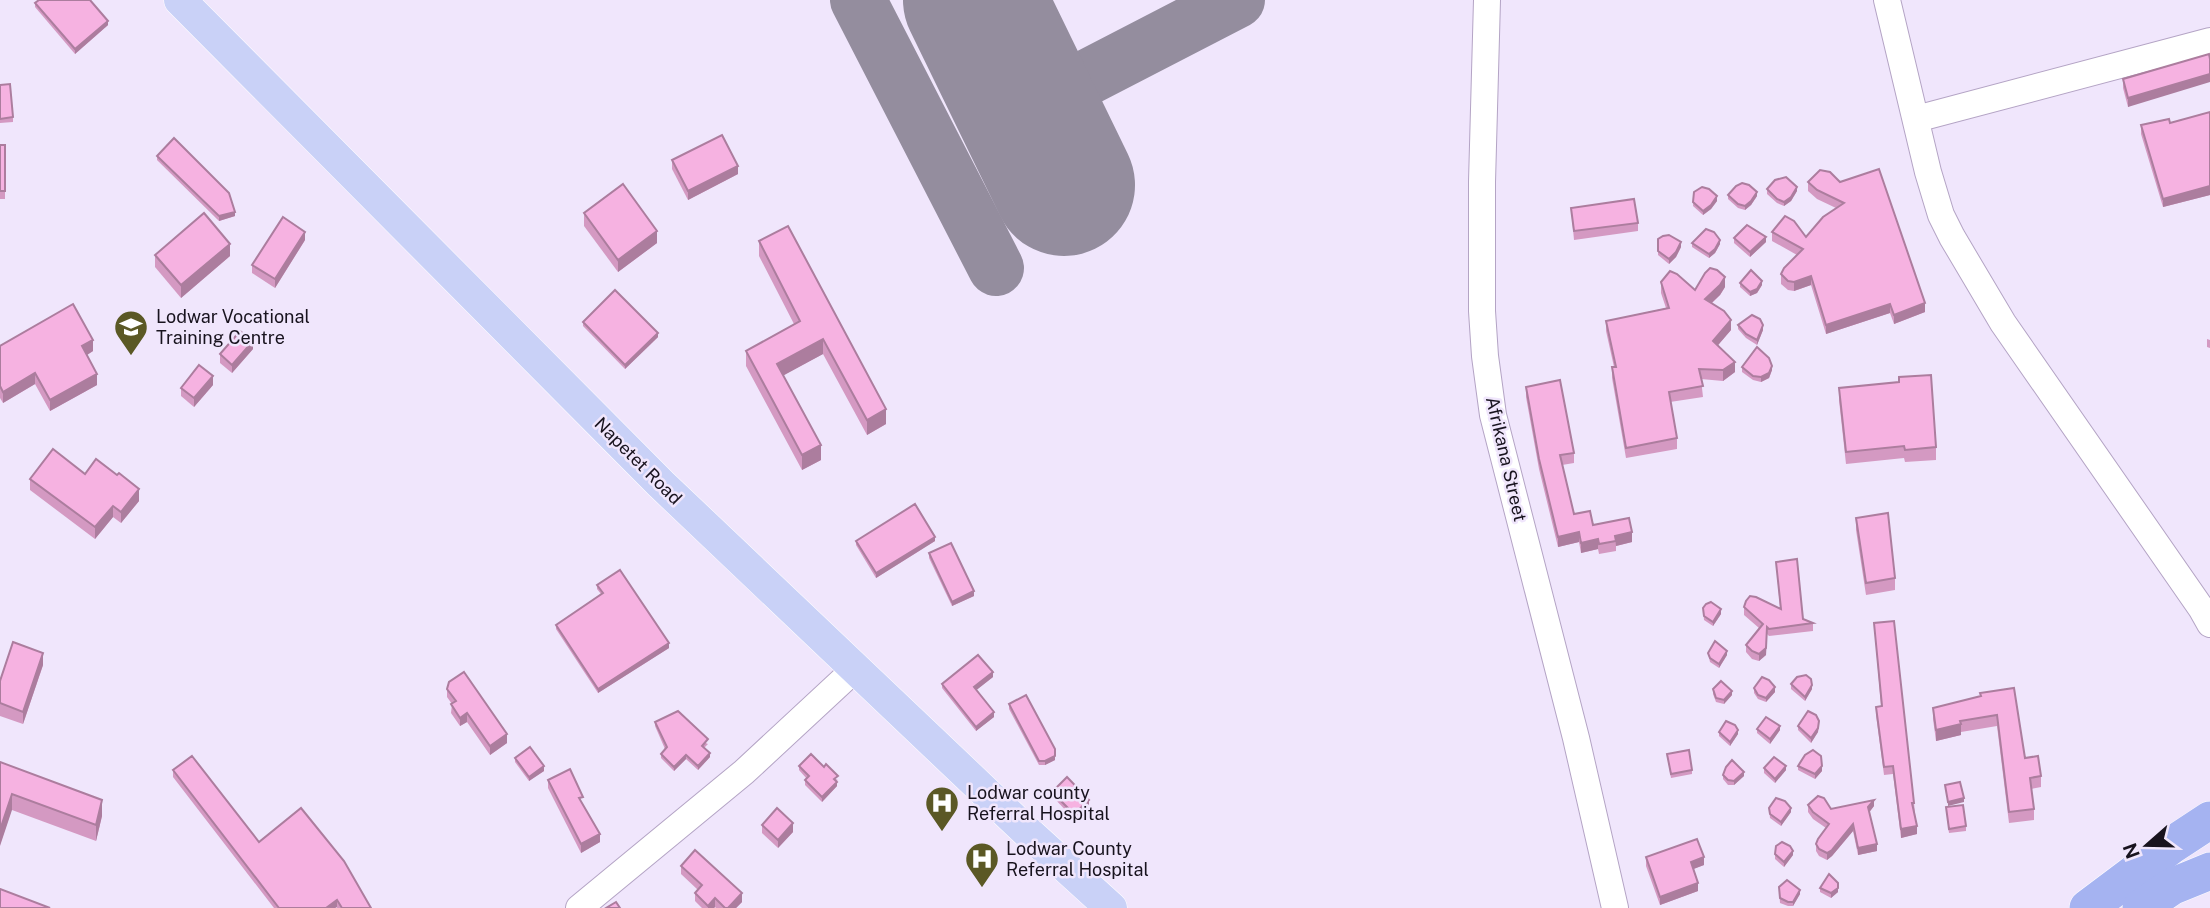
<svg xmlns="http://www.w3.org/2000/svg" width="2210" height="908" viewBox="0 0 2210 908" font-family="'Public Sans',sans-serif">
  <rect width="100%" height="100%" fill="#f0e6fc"/>
  <g fill="none" stroke-linecap="round" stroke-linejoin="round">
    <g stroke="#948d9e" stroke-width="56">
      <path d="M858 0 996 268"/>
      <path d="M1026 109 1237 0"/>
    </g>
    <path stroke="#948d9e" stroke-width="142" d="M974 0 1064 185"/>
    <g stroke="#b4a4c5" stroke-width="28">
      <g id="minor">
        <path d="M1487 0 1482 182V311L1485 356 1493 415 1576 738 1615 908"/>
        <path d="M1887 0 1928 172 1941 215 1952 237 2003 323 2201 608 2210 624"/>
        <path d="M1916 119 2210 41"/>
        <path d="M579 908 744 772 855 669"/>
      </g>
    </g>
    <g stroke="#fff" stroke-width="33">
      <path id="major" d="M180 0 661 484 1022 827 1111 908"/>
    </g>
    <g stroke="#fff" stroke-width="38">
      <g id="highway">
        <path d="M2088 908 2172 845 2210 820"/>
        <path d="M2141 908 2171 887 2210 871"/>
      </g>
    </g>
    <use href="#minor" stroke="#fff" stroke-width="26"/>
    <use href="#major" stroke="#c9d1f7" stroke-width="32"/>
    <use href="#highway" stroke="#a5b3f1" stroke-width="37"/>
  </g>
  <g fill="#d499c2">
    <path d="M35 3 108 25 75 54 35 7Z"/>
    <path d="M2209 54 2128 107 2123 88V79Z"/>
    <path d="M0 85 13 117V122L0 123Z"/>
    <path d="M2210 112V195L2163 207 2141 134V125L2170 123Z"/>
    <rect x="0" y="145" width="5" height="54"/>
    <path d="M157 156 235 216 219 221 157 160Z"/>
    <path d="M672 160 738 174 688 200 672 169Z"/>
    <path d="M1820 170 1925 312 1894 324 1890 313 1826 334 1811 285 1794 291 1788 290 1781 284V274L1797 255 1772 241V232L1806 237 1836 208 1817 199 1808 191V182Z"/>
    <path d="M1767 189 1797 191 1791 201 1784 206 1777 203 1767 194Z"/>
    <path d="M1694 192 1717 201 1711 209 1703 215 1693 206Z"/>
    <path d="M1728 195 1757 196 1751 205 1745 210 1738 208 1728 199Z"/>
    <path d="M1571 208 1638 223V231L1574 240Z"/>
    <path d="M584 213 657 243 618 272 584 226Z"/>
    <path d="M1734 238 1766 242 1750 257 1734 243Z"/>
    <path d="M1658 239 1681 247 1676 257 1669 264 1658 255Z"/>
    <path d="M305 240 275 288 252 273V265Z"/>
    <path d="M759 241 886 424 867 435 823 354 783 375 821 460 802 470 746 366V351L794 324 759 256Z"/>
    <path d="M1692 243 1720 244 1715 253 1709 258 1692 247Z"/>
    <path d="M155 255 230 256 181 298 155 267Z"/>
    <path d="M1661 282 1695 290 1725 287 1720 295 1712 303 1731 330 1718 345 1735 372 1723 381 1701 379 1703 397 1670 402 1677 438V449L1626 458 1612 378V367H1614L1606 331V321L1666 308 1661 293Z"/>
    <path d="M1740 283 1762 285 1757 293 1750 296 1740 287Z"/>
    <path d="M583 322 658 337 625 369 583 326Z"/>
    <path d="M1738 325 1763 330 1757 345 1746 338 1738 329Z"/>
    <path d="M2207 339 2210 340V348L2207 347Z"/>
    <path d="M0 346 93 351 87 355 97 385 50 411 35 384 3 403 0 398Z"/>
    <path d="M253 349 232 373 220 363V354Z"/>
    <path d="M1742 367 1772 370 1769 378 1761 382 1753 380 1742 372Z"/>
    <path d="M213 385 194 407 181 396V388Z"/>
    <path d="M1526 387 1574 453V463L1562 465 1574 514 1593 525 1632 542 1616 546V551L1599 554 1598 549 1581 553 1579 542 1558 547 1539 469 1526 397Z"/>
    <path d="M1839 388 1936 447V460L1905 462 1904 458 1846 464 1839 400Z"/>
    <path d="M85 474 139 501 121 523 113 517 95 539 30 490V479Z"/>
    <path d="M1856 518 1895 578V590L1866 595 1856 530Z"/>
    <path d="M856 541H935L876 578 856 545Z"/>
    <path d="M929 553 974 596 952 606 929 558Z"/>
    <path d="M1776 562 1803 619 1813 623V631L1769 636 1767 634 1766 655 1759 661 1752 659 1746 652V645L1759 628 1744 615V607L1780 608Z"/>
    <path d="M597 585 669 648 598 693 556 629V625L601 594 597 589Z"/>
    <path d="M1703 608 1721 614 1713 626 1704 620Z"/>
    <path d="M1874 623 1914 803 1917 834 1901 838 1893 774 1884 775 1876 715V707L1881 706Z"/>
    <path d="M1708 653 1727 655 1719 668 1710 662Z"/>
    <path d="M43 665 23 724 0 716V681Z"/>
    <path d="M993 677 976 690 994 717 976 731 942 688V684Z"/>
    <path d="M1791 684 1812 689 1805 701 1791 689Z"/>
    <path d="M1754 688 1775 692 1766 702 1758 699 1754 693Z"/>
    <path d="M2014 688 2025 758 2041 776V787L2031 789 2034 809V820L2009 823 1997 726 1961 732V735L1936 741 1933 719V708Z"/>
    <path d="M447 689 507 743 490 755 467 722 460 726 451 713 452 704 447 697Z"/>
    <path d="M1713 689 1732 695 1724 704 1716 702 1713 694Z"/>
    <path d="M1009 704 1055 760 1045 765H1039L1009 709Z"/>
    <path d="M655 722 708 744 704 748 710 757 698 770 686 759 674 771 661 758V754L665 749 655 726Z"/>
    <path d="M1798 726H1819L1818 732 1811 743 1798 730Z"/>
    <path d="M1757 729 1780 730 1770 744 1757 733Z"/>
    <path d="M1719 732 1738 734 1730 746 1719 736Z"/>
    <path d="M1667 754 1692 770V774L1671 778Z"/>
    <path d="M515 758 544 771 529 781 515 762Z"/>
    <path d="M0 762 102 816 96 841 12 810Z"/>
    <path d="M799 766 838 780 836 781 837 786 822 802 805 785V780L807 779 799 770Z"/>
    <path d="M1798 766 1822 771 1815 779 1798 770Z"/>
    <path d="M1764 768 1786 770 1775 783 1764 773Z"/>
    <path d="M173 770 259 842 367 903 371 908H337V907L335 908H274L173 777Z"/>
    <path d="M1723 775 1744 776 1734 785H1728L1723 779Z"/>
    <path d="M548 780 583 805 600 842 581 853 548 788Z"/>
    <path d="M1052 792 1089 804 1074 819 1052 796Z"/>
    <path d="M1808 805 1831 809 1874 806 1869 812 1877 851 1858 855 1853 831 1832 856 1827 860 1819 856 1816 851V844L1826 828 1813 819 1808 812Z"/>
    <path d="M1946 807 1966 826V831L1949 833Z"/>
    <path d="M1769 808 1791 812 1781 826 1770 818Z"/>
    <path d="M762 825 793 832 778 848 762 833Z"/>
    <path d="M1775 854 1793 855 1784 867 1775 859Z"/>
    <path d="M1646 857 1704 865 1693 869 1698 891 1660 905 1646 866Z"/>
    <path d="M681 866 742 902 736 908H716L715 907 714 908H702L695 901V893L698 890 681 874Z"/>
    <path d="M1779 887 1800 894 1793 906H1788L1780 903Z"/>
    <path d="M1820 888 1838 892 1831 898 1820 892Z"/>
  </g>
  <g fill="#ac7d9e">
    <path d="M108 21V25L75 54V49Z"/>
    <path d="M2210 74V82L2128 107V98Z"/>
    <path d="M738 166V174L688 200V191Z"/>
    <path d="M2210 186V195L2163 207V199Z"/>
    <path d="M1797 187V191L1791 201 1784 206V202Z"/>
    <path d="M1757 192V196L1751 205 1745 210V206Z"/>
    <path d="M1717 196V201L1711 209 1703 215V211Z"/>
    <path d="M235 212V216L219 221V216Z"/>
    <path d="M657 231V243L618 272V260Z"/>
    <path d="M305 232V240L275 288V279Z"/>
    <path d="M1766 237V242L1750 257V252Z"/>
    <path d="M1720 240V244L1715 253 1709 258V254Z"/>
    <path d="M1681 242V247L1676 257 1669 264V259Z"/>
    <path d="M230 244V256L181 298V285Z"/>
    <path d="M1811 276V285L1794 291V282Z"/>
    <path d="M1725 277V287L1720 295 1705 309V299Z"/>
    <path d="M1762 281V285L1757 293 1750 296V292Z"/>
    <path d="M1925 303V312L1894 324V315Z"/>
    <path d="M1890 304V313L1826 334V325Z"/>
    <path d="M1731 320V330L1713 351V341Z"/>
    <path d="M1763 325V330L1757 345V340Z"/>
    <path d="M658 333V337L625 369V365Z"/>
    <path d="M823 339V354L777 379V364Z"/>
    <path d="M93 340V351L82 358V346Z"/>
    <path d="M253 341V349L232 373V365Z"/>
    <path d="M1735 362V372L1723 381V370Z"/>
    <path d="M1772 366V370L1769 378 1761 382V377Z"/>
    <path d="M35 373V384L3 403V392Z"/>
    <path d="M97 374V385L50 411V400Z"/>
    <path d="M213 376V385L194 407V398Z"/>
    <path d="M886 409V424L867 435V420Z"/>
    <path d="M821 445V460L802 470V455Z"/>
    <path d="M139 489V501L121 523V512Z"/>
    <path d="M113 506V517L95 539V527Z"/>
    <path d="M1579 532V542L1558 547V537Z"/>
    <path d="M1632 532V542L1616 546 1615 536Z"/>
    <path d="M935 537V541L876 578V573Z"/>
    <path d="M1598 539V549L1581 553V543Z"/>
    <path d="M974 591V596L952 606V602Z"/>
    <path d="M1721 609V614L1713 626V622Z"/>
    <path d="M1767 627 1766 655 1759 661V654Z"/>
    <path d="M669 643V648L598 693V689Z"/>
    <path d="M1727 651V655L1719 668V664Z"/>
    <path d="M43 653V665L23 724V712Z"/>
    <path d="M993 672V677L974 692V687Z"/>
    <path d="M1812 685V689L1805 701V697Z"/>
    <path d="M1775 687V692L1766 702V698Z"/>
    <path d="M1732 691V695L1724 704V700Z"/>
    <path d="M994 712V717L976 731V727Z"/>
    <path d="M467 713V722L460 726V718Z"/>
    <path d="M1819 721 1818 732 1811 743V738Z"/>
    <path d="M1961 724V735L1936 741V730Z"/>
    <path d="M1780 726V730L1770 744V739Z"/>
    <path d="M1738 730V734L1730 746V742Z"/>
    <path d="M507 734V743L490 755V746Z"/>
    <path d="M710 753V757L698 770V766Z"/>
    <path d="M686 755V759L674 771V767Z"/>
    <path d="M1055 756V760L1045 765V761Z"/>
    <path d="M544 766V771L529 781V777Z"/>
    <path d="M1786 766V770L1775 783V779Z"/>
    <path d="M1822 766V771L1815 779V774Z"/>
    <path d="M1744 772V776L1734 785V781Z"/>
    <path d="M837 782V786L822 802V797Z"/>
    <path d="M12 794V810L0 846V830Z"/>
    <path d="M1964 798V802L1948 806V802Z"/>
    <path d="M102 800V816L96 841V825Z"/>
    <path d="M1089 800V804L1074 819V814Z"/>
    <path d="M1874 800V806L1868 814V807Z"/>
    <path d="M1791 808V812L1781 826V822Z"/>
    <path d="M793 823V832L778 848V840Z"/>
    <path d="M1853 824V831L1832 856 1827 860V853Z"/>
    <path d="M1917 826V834L1901 838V829Z"/>
    <path d="M600 834V842L581 853V844Z"/>
    <path d="M1877 844V851L1858 855V848Z"/>
    <path d="M1793 851V855L1784 867V862Z"/>
    <path d="M1704 857V865L1691 870V862Z"/>
    <path d="M1698 883V891L1660 905V897Z"/>
    <path d="M1838 888V892L1831 898V893Z"/>
    <path d="M1800 890V894L1793 906V902Z"/>
    <path d="M742 893V902L736 908H728Z"/>
    <path d="M715 898V907L714 908H708V906Z"/>
    <path d="M337 900V907L335 908H326Z"/>
  </g>
  <g fill="#f6b2e1" stroke="#ac7d9e" stroke-width="2">
    <path d="M39 0H90L108 21 75 49 35 3Z"/>
    <path d="M2209 54 2210 59V74L2128 98 2123 79Z"/>
    <path d="M10 84 13 117 0 119V85Z"/>
    <path d="M2210 112V186L2163 199 2141 125 2169 119 2170 123Z"/>
    <path d="M722 135 738 166 688 191 672 160Z"/>
    <path d="M174 138 229 193 235 212 219 216 157 156Z"/>
    <rect x="0" y="145" width="5" height="46"/>
    <path d="M1879 169 1925 303 1894 315 1890 304 1826 325 1811 276 1794 282 1788 281 1781 274 1784 268 1803 249 1772 232 1785 216 1794 221 1806 237 1823 217 1844 203 1817 190 1808 182 1820 170 1830 172 1840 182Z"/>
    <path d="M1786 177 1797 187 1791 197 1784 202 1777 199 1767 189 1775 180Z"/>
    <path d="M1742 183 1749 185 1757 192 1751 201 1745 206 1738 204 1728 195 1736 186Z"/>
    <path d="M623 184 657 231 618 260 584 213Z"/>
    <path d="M1702 187 1709 189 1717 196 1711 205 1703 211 1693 202 1694 192Z"/>
    <path d="M1634 199 1638 223 1574 231 1571 208Z"/>
    <path d="M204 213 230 244 181 285 155 255Z"/>
    <path d="M283 217 305 232 275 279 252 265Z"/>
    <path d="M1747 225 1766 237 1750 252 1734 238Z"/>
    <path d="M788 226 886 409 867 420 823 339 777 364 821 445 802 455 746 351 800 321 759 241Z"/>
    <path d="M1706 229 1714 232 1720 240 1715 249 1709 254 1692 243Z"/>
    <path d="M1669 235 1681 242 1676 252 1669 259 1658 251V239L1663 236Z"/>
    <path d="M1710 268 1717 270 1725 277 1720 285 1705 299 1724 311 1731 320 1713 341 1735 362 1723 370 1699 369 1703 386 1669 392 1677 438 1626 448 1612 367H1616L1606 321 1669 308 1661 282 1670 271 1677 274 1695 290 1705 273Z"/>
    <path d="M1751 270 1762 281 1757 289 1750 292 1740 283Z"/>
    <path d="M615 290 658 333 625 365 583 322Z"/>
    <path d="M73 304 93 340 82 346 97 374 50 400 35 373 3 392 0 386V346Z"/>
    <path d="M1752 315 1760 319 1763 325 1757 340 1746 334 1738 325Z"/>
    <path d="M240 331 253 341 232 365 220 354Z"/>
    <path d="M1757 347 1769 358 1772 366 1769 373 1761 377 1753 376 1742 367Z"/>
    <path d="M199 365 213 376 194 398 181 388Z"/>
    <path d="M1931 375 1936 447 1905 450 1904 446 1846 452 1839 388 1899 382V377Z"/>
    <path d="M1560 380 1574 453 1560 455 1574 514 1590 511 1593 525 1629 518 1632 532 1615 536 1616 541 1599 544 1598 539 1581 543 1579 532 1558 537 1539 459 1526 387Z"/>
    <path d="M53 449 85 474 96 459 117 475 119 473 139 489 121 512 113 506 95 527 30 479Z"/>
    <path d="M915 504 935 537 876 573 856 541Z"/>
    <path d="M1888 513 1895 578 1866 583 1856 518Z"/>
    <path d="M951 543 974 591 952 602 929 553Z"/>
    <path d="M1797 559 1803 619 1813 623 1769 629 1767 627 1766 648 1759 654 1752 651 1746 645 1763 624 1744 607 1746 601 1750 596 1756 597 1781 609 1776 562Z"/>
    <path d="M620 570 669 643 598 689 556 625 603 593 597 585Z"/>
    <path d="M1711 602 1721 609 1713 622 1704 616 1703 608 1706 604Z"/>
    <path d="M1894 621 1914 803H1912L1917 826 1901 829 1893 766 1884 767 1876 707 1882 706 1874 623Z"/>
    <path d="M1715 641 1727 651 1719 664 1710 658 1708 653Z"/>
    <path d="M13 642 43 653 23 712 0 703V681Z"/>
    <path d="M978 655 993 672 974 687 994 712 976 727 942 684Z"/>
    <path d="M464 672 507 734 490 746 467 713 460 718 451 704 456 701 447 689 449 682Z"/>
    <path d="M1806 675 1811 679 1812 685 1805 697 1791 684 1797 677Z"/>
    <path d="M1762 677 1769 680 1775 687 1766 698 1758 695 1754 688Z"/>
    <path d="M1721 681 1732 691 1724 700 1716 698 1713 689Z"/>
    <path d="M2014 688 2025 758 2038 756 2041 776 2030 778 2034 809 2009 812 1997 715 1960 721 1961 724 1936 730 1933 708 1981 696 1980 693Z"/>
    <path d="M1026 695 1055 749V756L1045 761H1039L1009 704Z"/>
    <path d="M678 711 708 739 702 746 710 753 698 766 686 755 674 767 661 754 667 747 655 722Z"/>
    <path d="M1808 711 1816 715 1819 721 1818 728 1811 738 1798 726Z"/>
    <path d="M1766 717 1780 726 1770 739 1757 729Z"/>
    <path d="M1726 721 1735 725 1738 730 1730 742 1719 732Z"/>
    <path d="M530 747 544 766 529 777 515 758Z"/>
    <path d="M1689 750 1692 770 1671 774 1667 754Z"/>
    <path d="M1813 750 1821 756 1822 766 1815 774 1798 766 1805 755Z"/>
    <path d="M811 754 824 767 826 764 838 776 834 779 837 782 822 797 805 780 809 776 799 766Z"/>
    <path d="M192 756 259 842 301 808 344 861 371 908H342L337 900 326 908H279L173 770Z"/>
    <path d="M1774 757 1786 766 1775 779 1764 768Z"/>
    <path d="M1732 760 1744 772 1734 781 1728 780 1723 775 1726 767Z"/>
    <path d="M0 762 102 800 96 825 12 794 0 830Z"/>
    <path d="M570 769 583 797 579 798 600 834 581 844 548 780Z"/>
    <path d="M1067 777 1089 800 1074 814 1052 792Z"/>
    <path d="M1960 782 1964 798 1948 802 1945 785Z"/>
    <path d="M1818 796 1824 798 1831 809 1874 800 1868 807 1877 844 1858 848 1853 824 1832 850 1827 853 1819 849 1816 844 1818 839 1829 824 1813 812 1808 805Z"/>
    <path d="M1776 798 1785 801 1791 808 1781 822 1770 814 1769 808Z"/>
    <path d="M1963 805 1966 826 1949 829 1946 807Z"/>
    <path d="M777 808 793 823 778 840 762 825Z"/>
    <path d="M1697 839 1704 857 1691 862 1698 883 1660 897 1646 857Z"/>
    <path d="M1782 842 1790 846 1793 851 1784 862 1775 854 1776 846Z"/>
    <path d="M695 850 742 893 728 908H725L715 898 708 906 695 893 702 885 681 866Z"/>
    <path d="M1829 874 1838 883V888L1831 893 1820 888Z"/>
    <path d="M1787 880 1800 890 1793 902H1788L1780 898 1779 887Z"/>
    <path d="M0 889 50 908H0Z"/>
    <path d="M616 902 620 908H606Z"/>
  </g>
  <defs>
    <g id="school-pin" transform="scale(1.75)"><path d="M0 17L-7.5 6A9.5 9.5 0 1 1 7.5 6Z" fill="#5b5825" stroke="#f0e6fc"/><path d="M0-5L7-2L0 1L-7-2ZM-4 1L0 2.5L4 1V4Q0 6-4 4Z" fill="#fff"/></g>
    <g id="hospital-pin" transform="scale(1.75)"><path d="M0 17L-7.5 6A9.5 9.5 0 1 1 7.5 6Z" fill="#5b5825" stroke="#f0e6fc"/><path d="M-5-5h3v3.5h4V-5h3V5h-3V1.5h-4V5h-3Z" fill="#fff"/></g>
  </defs>
  <g fill-rule="evenodd">
    <use href="#school-pin" x="131" y="327"/>
    <use href="#hospital-pin" x="942" y="803"/>
    <use href="#hospital-pin" x="982" y="859"/>
  </g>
  <g text-anchor="middle" stroke-width="5" stroke-linejoin="round" paint-order="stroke">
    <g font-size="18" fill="#18131e" stroke="#f0e6fc" text-anchor="start">
      <text x="156" y="323">Lodwar Vocational<tspan x="156" dy="21">Training Centre</tspan></text>
      <text x="967" y="799">Lodwar county<tspan x="967" dy="21">Referral Hospital</tspan></text>
      <text x="1006" y="855">Lodwar County<tspan x="1006" dy="21">Referral Hospital</tspan></text>
    </g>
    <g font-size="18" fill="#18131e" stroke="#f0e6fc">
      <text transform="translate(1506 459) rotate(77)" y="6">Afrikana Street</text>
      <text transform="translate(638 461) rotate(45)" y="6">Napetet Road</text>
    </g>
  </g>
  <g transform="translate(2147 845) rotate(250)" stroke="#f0e6fc" stroke-width="5" paint-order="stroke">
  <path d="M0-5L12 26L0 18L-12 26Z" fill="#18131e"/>
  <text y="-10" font-size="19" font-weight="bold" text-anchor="middle" fill="#18131e">N</text>
  </g>
</svg>
